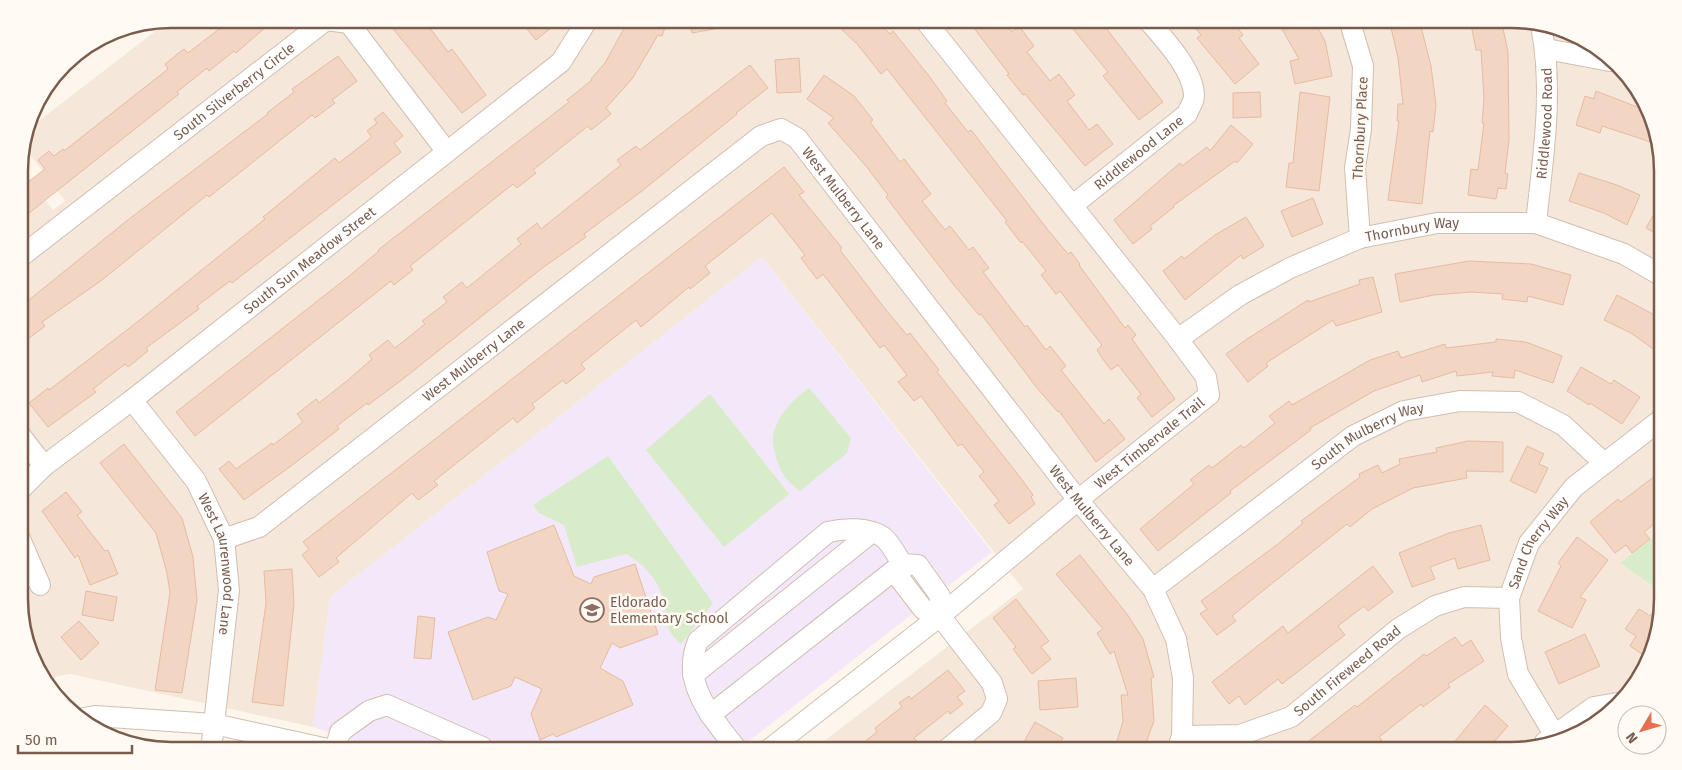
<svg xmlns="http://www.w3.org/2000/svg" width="1682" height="770" viewBox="0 0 1682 770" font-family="'Fira Sans',sans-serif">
  <rect width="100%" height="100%" fill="#fdf6ec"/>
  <g fill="#f5e8da">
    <path d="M171 19H1511L1570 30 1632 78 1662 151 1663 530 1620 563 1663 593 1652 658 1626 699 1596 726 1521 751H811L1023 589 762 257 330 597 313 727 70 674 58 676 47 684 20 620 19 166 53 210 65 201 25 148 27 130Z"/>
    <path d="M144 746H161L197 751H171Z"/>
  </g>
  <path fill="#f3e8fa" d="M762 257 992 552 736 751H386L313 727 330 597Z"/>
  <g fill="#d8ecc9">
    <path d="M809 388 851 438 847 453 800 491C787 482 780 472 776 457 775 452 773 446 773 442 773 419 792 400 809 388Z"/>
    <path d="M710 394 789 494 724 547 646 450Z"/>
    <path d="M608 456 713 603 681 644C664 629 668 622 664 602 659 580 645 565 626 554L577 567 564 525 539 513 533 505Z"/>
    <path d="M1663 530V593L1620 563Z"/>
  </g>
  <g fill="#f3d5c3" stroke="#e6bba3">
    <path d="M232 19H275L236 53 234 51 209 71 207 68 177 92 179 94 19 221V189L45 169 38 160 49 151 54 156 63 149 64 151 168 69 165 64 184 49 188 53Z"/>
    <path d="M385 19H423L448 52 452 49 486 95 462 113Z"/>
    <path d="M519 19H562L536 40Z"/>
    <path d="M629 19H668L662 36 658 35 632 79 606 108 611 114 591 130 588 126 533 170 536 173 517 188 513 184 410 266 413 270 394 285 391 281 195 436 176 412 348 277 379 251 378 250 569 102 567 100 592 80 591 79 605 63Z"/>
    <path d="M689 19H735L736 25 692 33Z"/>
    <path d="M831 19H875L890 34 893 31 929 76 947 101 945 103 968 132 971 130 1048 230 1068 254 1071 252 1080 264 1079 265 1125 328 1128 325 1136 335 1132 339 1175 399 1152 417 1137 398 1141 394 1118 365 1111 370 1102 358 1097 350 1102 345 1060 291 1056 294 1041 275 1046 271 1022 241 1021 243 1005 222 1007 221 887 69 881 74 858 45Z"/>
    <path d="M967 19H1002L1012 32 1019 26 1034 46 1027 52 1050 81 1059 74 1075 95 1067 101 1089 130 1097 124 1113 144 1085 166 1025 94 1023 95 1007 75 1009 74Z"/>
    <path d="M1065 19H1099L1163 102 1139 120 1103 76 1108 72Z"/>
    <path d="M1188 19H1230L1243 35 1239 38 1259 64 1235 84 1197 38 1201 35Z"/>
    <path d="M1301 19H1313L1325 41 1332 76 1295 84 1290 61 1299 59 1282 29Z"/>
    <path d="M1389 19H1419L1431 66 1436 105 1433 132 1430 131 1422 204 1388 200 1399 121H1397L1398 104H1403L1398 58Z"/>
    <path d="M1470 19H1501L1508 52 1509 140 1505 173 1508 174 1506 189 1498 188 1496 199 1468 195 1471 169 1478 170 1484 123H1482L1484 98 1481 50H1476Z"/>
    <path d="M338 56 357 81 332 100 335 103 315 118 312 115 209 197 207 195 102 280 42 322 45 326 20 345 19 308 129 219 268 114 267 113 294 92 292 89Z"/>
    <path d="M799 58 801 92 777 93 775 60Z"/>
    <path d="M750 65 768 88 736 113 737 114 642 191 584 234 586 237 541 269 403 379 368 405 367 403 337 426 339 429 295 463 244 500 219 469 229 461 236 469 272 443 273 445 303 422 297 414 316 399 319 403 348 380 372 359 369 355 388 340 395 348 425 324 422 321 447 302 443 297 462 282 467 288 521 244 517 239 537 223 541 229 621 165 617 160 636 146 640 150Z"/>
    <path d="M824 75 854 96 873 120 870 122 900 162 904 159 931 194 922 201 945 230 950 226 969 250 973 247 989 268 983 272 1025 327 1027 325 1046 350 1050 346 1066 366 1061 370 1084 399 1104 424 1109 419 1125 439 1096 462 1059 411 1058 412 1037 388 981 314 979 315 954 285 905 222 886 197 888 195 866 166 828 123 834 118 807 99Z"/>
    <path d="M1596 91 1645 110 1660 145 1602 126 1600 133 1576 125 1585 96 1594 99Z"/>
    <path d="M1260 92 1261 117 1233 118V93Z"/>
    <path d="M1300 92 1330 97 1319 191 1286 187 1289 163H1293Z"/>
    <path d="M383 112 403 136 394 143 401 152 232 283 230 281 197 306 199 309 146 348 148 351 128 367 125 364 93 389 96 392 48 427 29 403 48 388 49 390 136 323 265 219 263 217 335 158 339 163 372 137 367 131 377 123 374 119Z"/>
    <path d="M1231 125 1253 144 1237 163 1235 161 1173 206 1174 207 1150 226 1152 229 1133 244 1114 220 1180 163 1182 166 1207 147 1210 151Z"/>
    <path d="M784 167 804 192 799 195 842 248 840 250 886 310 907 335 910 333 939 370 937 372 1020 477 1033 495 1031 497 1035 504 1009 524 994 505 999 501 979 476 984 472 962 444 958 446 921 396 914 401 898 382 907 375 884 345 880 348 823 274 817 279 801 258 805 255 772 213 705 266 710 273 690 289 689 287 641 327 636 320 581 364 585 369 566 384 563 380 532 404 535 408 517 423 513 418 483 442 434 481 438 485 418 500 412 493 336 558 339 562 319 577 302 555 309 549 303 542Z"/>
    <path d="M1579 173 1617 185 1640 195 1627 225 1604 213 1569 201Z"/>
    <path d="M1313 198 1323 224 1292 237 1281 211Z"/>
    <path d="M1662 200V237L1646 228Z"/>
    <path d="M1246 217 1264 246 1243 259 1241 255 1185 300 1163 271 1182 256 1184 259 1215 235Z"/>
    <path d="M1469 261 1531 264 1571 275 1563 305 1528 296 1527 302 1502 299 1503 294 1471 292 1434 295 1400 302 1395 274Z"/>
    <path d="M1373 277 1382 312 1336 326 1333 320 1266 363 1268 366 1248 382 1226 354 1247 339 1308 300 1309 302 1360 284 1359 280Z"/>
    <path d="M1617 295 1662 319 1663 356 1631 333 1604 320Z"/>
    <path d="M1496 339 1526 342 1562 356 1553 383 1515 370 1514 378 1492 376 1493 372 1457 376 1456 371 1422 382 1420 375 1374 391 1310 428 1311 430 1230 491 1231 493 1158 551 1140 529 1194 484 1190 480 1209 465 1212 468 1241 445 1244 448 1275 423 1269 416 1289 401 1292 405 1370 360 1398 351 1401 358 1445 344 1446 348 1496 342Z"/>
    <path d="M1581 367 1611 384 1614 380 1640 397 1622 424 1590 403 1589 405 1567 391Z"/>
    <path d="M1468 441 1503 442V472L1466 471 1467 478 1413 488 1372 509 1350 527 1347 524 1260 593 1232 616 1236 621 1217 635 1200 614 1207 609 1201 601 1278 544 1303 523 1301 521 1360 477 1359 474 1378 465 1382 473 1400 464 1399 459 1437 452 1436 448Z"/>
    <path d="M124 444 182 518 193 557 197 600 182 693 155 690 170 593 167 573 156 533 100 463Z"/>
    <path d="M1527 446 1544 454 1539 464 1548 468 1536 493 1510 481Z"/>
    <path d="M1656 475 1663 484V517L1644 532 1650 539 1632 553 1626 545 1615 553 1590 522 1618 499 1621 502Z"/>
    <path d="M66 492 82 512 77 515 105 551 108 550 118 574 90 585 78 555 75 558 42 511Z"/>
    <path d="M554 525 574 576 591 584 594 577 635 564 658 634 620 648 612 643 600 668 623 681 633 705 556 737 553 734 540 740 531 714 542 689 515 677 511 686 473 700 448 632 488 617 496 620 508 594 499 591 487 552Z"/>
    <path d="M1481 525 1490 560 1458 569 1455 558 1430 567 1435 579 1412 587 1399 553 1449 533Z"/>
    <path d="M1577 537 1608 560 1580 597 1586 600 1572 628 1538 611 1561 566 1558 563Z"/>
    <path d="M1080 555 1127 614 1143 639 1154 677 1151 678 1154 721 1143 751H1114L1123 721 1121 695H1128L1114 651 1110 654 1097 633 1103 629 1056 574Z"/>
    <path d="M1373 566 1393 592 1368 611 1364 606 1338 626 1345 635 1282 684 1278 679 1245 705 1239 696 1229 704 1212 682 1283 626 1288 633Z"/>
    <path d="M292 569 294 604 283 706 252 702 266 603 264 571Z"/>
    <path d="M86 591 117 597 113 621 82 615Z"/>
    <path d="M1663 596 1655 642 1645 656 1630 646 1636 636 1625 629 1639 609 1650 616Z"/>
    <path d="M1016 599 1049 641 1041 647 1051 659 1032 674 1013 649 1016 647 993 618Z"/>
    <path d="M418 616 435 618 431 659 414 658Z"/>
    <path d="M79 621 99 643 81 660 61 637Z"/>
    <path d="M1585 634 1600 666 1559 684 1545 652Z"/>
    <path d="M1455 637 1462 646 1471 640 1484 661 1448 684 1450 687 1423 707 1421 704 1379 737 1382 740 1368 751H1296L1355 705 1357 707 1424 654 1426 656Z"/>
    <path d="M948 670 965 691 957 697 963 704 950 714 948 711 914 738 917 741 904 751H852L877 732 875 728 902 707 899 703 909 696 911 699Z"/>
    <path d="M1076 678 1078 707 1040 710 1038 681Z"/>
    <path d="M1485 705 1508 726 1486 751H1447Z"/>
    <path d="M1035 722 1063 738 1055 751H1019Z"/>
  </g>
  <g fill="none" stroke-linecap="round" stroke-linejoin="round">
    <g stroke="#d1beb0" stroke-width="22">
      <g id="minor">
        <path d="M1349 19 1363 66 1361 129 1355 168 1360 238"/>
        <path d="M1546 49 1610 61"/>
        <path id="s1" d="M1073 205 1187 114C1189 108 1194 102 1194 96 1194 70 1163 38 1147 19"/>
        <path id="s2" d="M1536 223C1543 157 1554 91 1541 25"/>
        <path id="s3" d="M19 258 326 20 349 23 447 152"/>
        <path id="s4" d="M1178 339 1240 295 1290 268 1360 238 1437 223H1536L1624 254 1662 276"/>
        <path id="s5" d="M132 400 196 481 224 539 229 590 211 751"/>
        <path d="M20 435 44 466"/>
        <path id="s6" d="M20 490 44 466 132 400 561 62 588 19"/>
        <path d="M20 539 40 585"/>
        <path id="s7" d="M224 539 259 527 761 136 781 129 797 138 1078 500 1153 589 1176 639 1183 678 1182 736 1177 751"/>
        <path id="s8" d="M1153 589 1353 436 1404 411 1460 401 1518 402 1563 425 1604 463"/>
        <path d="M940 616 992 683 997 699 991 713 945 751"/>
        <path d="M693 675 871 533"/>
        <path d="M710 715 902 564 918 565 940 596V616"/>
        <path d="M84 718 95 716 214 724 337 751"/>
        <path id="s9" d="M1554 734 1518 674 1511 638 1509 598 1529 543 1574 487 1663 418"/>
        <path id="s10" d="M1182 736 1240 735 1291 717 1398 629 1435 606 1464 597 1509 598"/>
        <path d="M1545 742 1594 707 1623 702"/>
        <path d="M335 751 340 732 369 711 387 705 482 747 485 751"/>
        <path d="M738 751C713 718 680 684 698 641L828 532C844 528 869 527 883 537 891 543 897 556 902 564L900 579 923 609 940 616"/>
        <path id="s11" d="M767 751 940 616 1078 500 1209 395 1206 377 1178 339 924 19"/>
      </g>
    </g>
    <use href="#minor" stroke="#fff" stroke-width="20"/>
  </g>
  <defs>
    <g id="school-ring" transform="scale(1.25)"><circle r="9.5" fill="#fffaf3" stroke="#8d6e63" stroke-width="1.5"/><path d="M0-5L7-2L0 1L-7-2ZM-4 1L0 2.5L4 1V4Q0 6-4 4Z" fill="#8d6e63"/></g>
  </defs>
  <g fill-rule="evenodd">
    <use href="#school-ring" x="592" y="610"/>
  </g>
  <g text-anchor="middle" stroke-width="5" stroke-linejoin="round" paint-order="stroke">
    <g font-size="14" fill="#7a5c4d" stroke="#fffaf3">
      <text dy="5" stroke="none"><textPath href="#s3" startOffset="272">South Silverberry Circle</textPath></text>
      <text dy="5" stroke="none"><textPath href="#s2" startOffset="100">Riddlewood Road</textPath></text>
      <text transform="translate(1360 128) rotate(-87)" y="5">Thornbury Place</text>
      <text dy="5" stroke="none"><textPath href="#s1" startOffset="84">Riddlewood Lane</textPath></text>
      <text dy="5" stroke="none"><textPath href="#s7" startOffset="789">West Mulberry Lane</textPath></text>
      <text dy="5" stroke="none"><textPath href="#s4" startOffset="262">Thornbury Way</textPath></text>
      <text dy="5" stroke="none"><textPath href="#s6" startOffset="370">South Sun Meadow Street</textPath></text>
      <text dy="5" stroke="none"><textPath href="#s7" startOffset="309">West Mulberry Lane</textPath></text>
      <text dy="5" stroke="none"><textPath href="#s8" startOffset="265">South Mulberry Way</textPath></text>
      <text dy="5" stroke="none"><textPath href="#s11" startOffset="491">West Timbervale Trail</textPath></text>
      <text dy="5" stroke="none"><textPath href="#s7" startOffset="1192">West Mulberry Lane</textPath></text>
      <text dy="5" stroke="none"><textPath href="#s9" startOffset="210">Sand Cherry Way</textPath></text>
      <text dy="5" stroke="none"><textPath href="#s5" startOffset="191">West Laurenwood Lane</textPath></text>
      <text dy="5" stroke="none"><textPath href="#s10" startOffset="185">South Fireweed Road</textPath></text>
    </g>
    <g font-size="14" fill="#785e54" stroke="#fffaf3" text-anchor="start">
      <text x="610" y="607">Eldorado<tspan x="610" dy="16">Elementary School</tspan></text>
    </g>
  </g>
  <path d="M0 0H1682V770H0ZM171 28H1511A143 143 0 0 1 1654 171V599A143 143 0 0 1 1511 742H171A143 143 0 0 1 28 599V171A143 143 0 0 1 171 28Z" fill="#fffaf3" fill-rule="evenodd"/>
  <path fill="none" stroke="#7a5c4d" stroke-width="2.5" d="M171 28H1511A143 143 0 0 1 1654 171V599A143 143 0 0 1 1511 742H171A143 143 0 0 1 28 599V171A143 143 0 0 1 171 28Z"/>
  <g transform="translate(1642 730) rotate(232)"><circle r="24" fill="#fffaf3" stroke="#cabbb1"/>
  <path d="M0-4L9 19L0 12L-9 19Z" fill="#e76f51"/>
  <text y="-8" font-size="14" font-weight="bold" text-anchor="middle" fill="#7a5c4d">N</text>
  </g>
  <path d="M18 745v8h114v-8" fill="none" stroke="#7a5c4d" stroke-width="2.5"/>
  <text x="25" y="745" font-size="15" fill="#7a5c4d" stroke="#fffaf3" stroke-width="4" paint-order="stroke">50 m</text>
</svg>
